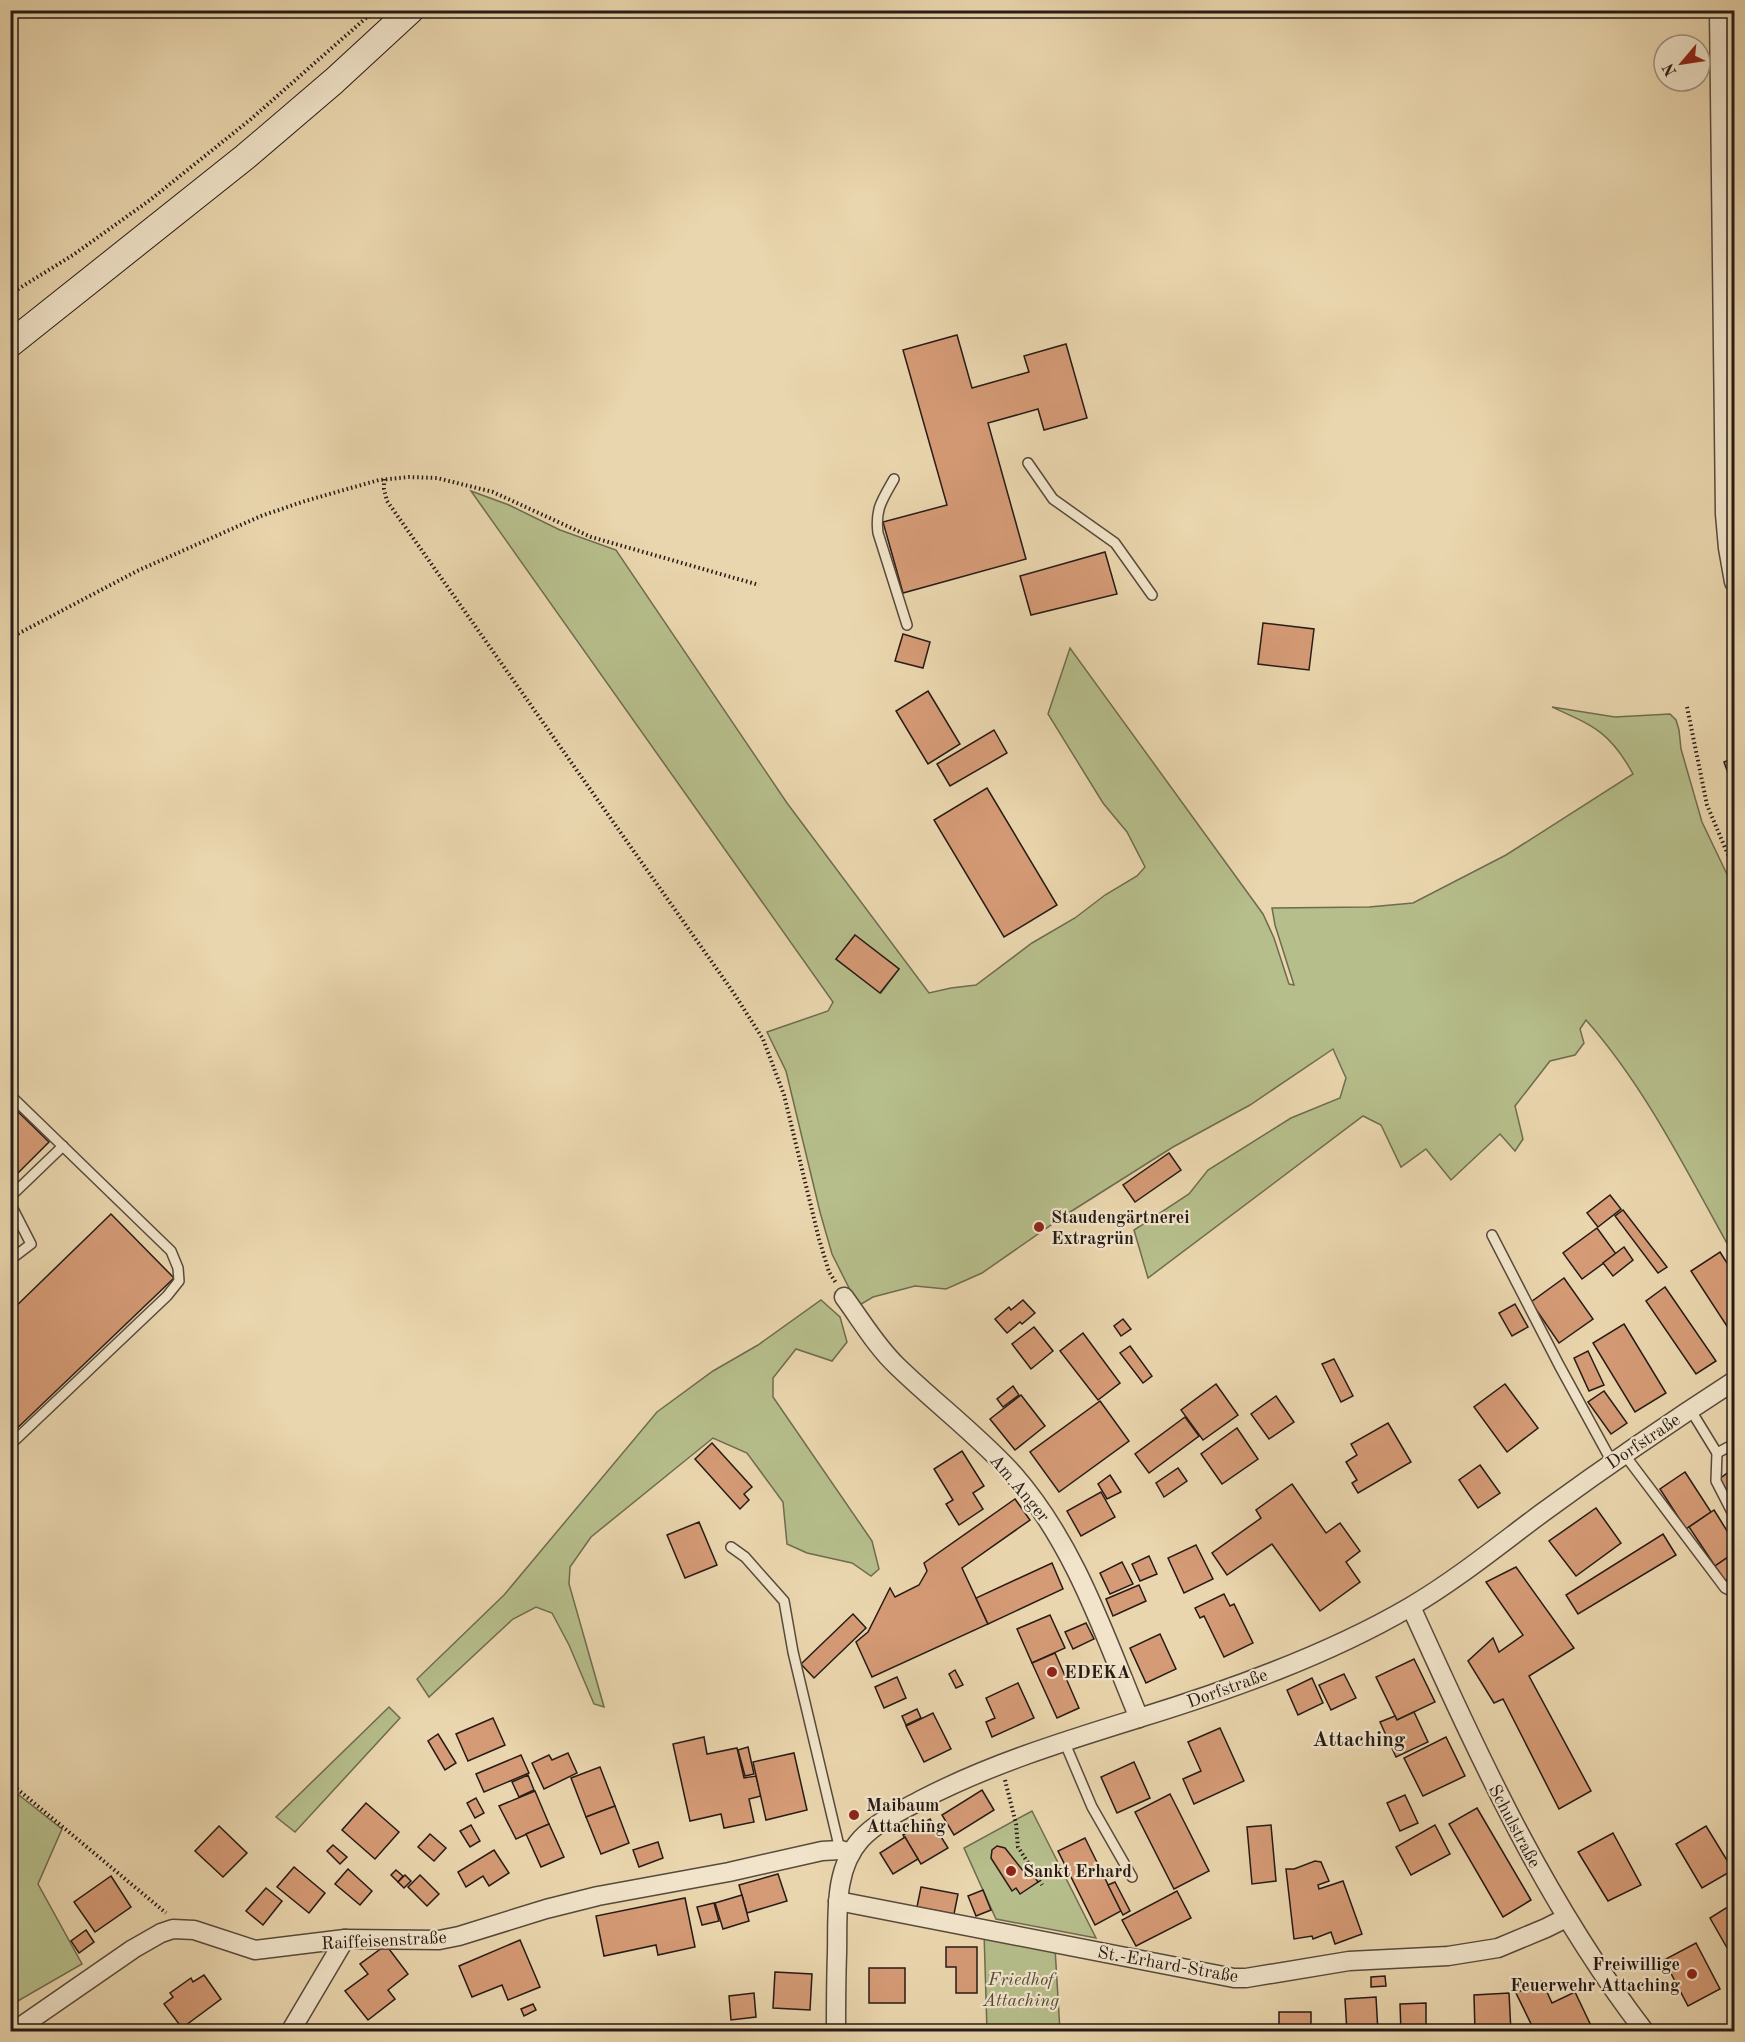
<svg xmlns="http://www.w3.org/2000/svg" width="1745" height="2042" viewBox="0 0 1745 2042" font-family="'Old Standard TT',serif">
  <rect width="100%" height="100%" fill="#ead6ae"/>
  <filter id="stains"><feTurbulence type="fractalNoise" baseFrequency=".00333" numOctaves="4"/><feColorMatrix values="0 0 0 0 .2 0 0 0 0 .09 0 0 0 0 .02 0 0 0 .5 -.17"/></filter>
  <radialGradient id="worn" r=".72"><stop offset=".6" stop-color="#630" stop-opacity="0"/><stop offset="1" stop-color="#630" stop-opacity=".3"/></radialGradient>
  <g fill="#b6be8b" stroke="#6e6c50" stroke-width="1.5" fill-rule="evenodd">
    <path d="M471 491 509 505 560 530 616 550 787 803 929 993 951 988 976 985 1032 943 1075 918 1105 895 1137 876 1145 867 1127 832 1103 803 1048 714 1070 648 1263 914 1274 938 1289 984 1294 985 1275 925 1272 908 1369 907 1413 903 1506 855 1633 774C1610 732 1594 726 1552 707L1615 717 1670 714 1676 720 1679 730 1681 749 1702 822 1734 889V1256C1689 1176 1647 1089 1586 1020L1580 1029 1584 1043 1575 1055 1550 1061 1515 1106 1523 1139 1515 1151 1500 1134 1451 1180 1426 1149 1401 1167 1381 1125 1363 1116 1148 1278 1134 1230 1189 1194 1208 1170 1291 1118 1340 1098 1346 1078 1333 1049 1250 1105 1173 1147 1067 1214 982 1273 946 1289 915 1286 873 1297 858 1306 832 1254 820 1212 786 1071 767 1032 828 1011 833 1002ZM855 935 899 969 881 993 836 959Z"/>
    <path d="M821 1300 840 1317 847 1342 832 1361 796 1349 773 1378V1397L872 1541 879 1569 871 1576 852 1563 807 1553 787 1544 783 1502 747 1453 713 1438 591 1537 570 1567 569 1584 604 1707 594 1704 569 1645 552 1613 536 1607 513 1619 429 1697 417 1679 504 1595 657 1412 713 1371 758 1345Z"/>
    <path d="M389 1707 400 1718 295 1832 276 1817Z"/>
    <path d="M10 1788 62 1829 38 1884 82 1964 11 2005Z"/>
    <path d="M1032 1811 1096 1938 996 1919 964 1848Z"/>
    <path d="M984 1932 1055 1948 1060 2031H987Z"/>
  </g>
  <g fill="#d59b76" stroke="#271b16" stroke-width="1.5">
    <path d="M957 335 972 388 1029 372 1024 356 1066 344 1087 418 1044 430 1038 409 988 423 1026 559 903 593 883 522 947 505 903 350Z"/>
    <path d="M1105 552 1117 594 1031 615 1020 576Z"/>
    <path d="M1263 623 1314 629 1309 670 1258 664Z"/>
    <path d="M903 634 930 642 923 668 895 661Z"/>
    <path d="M928 691 960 744 928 764 896 711Z"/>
    <path d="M994 730 1007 753 950 786 937 764Z"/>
    <path d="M1734 758V790L1724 762Z"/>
    <path d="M987 788 1057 905 1004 937 934 820Z"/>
    <path d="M855 935 899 969 880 993 836 959Z"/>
    <path d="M10 1104 49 1142 10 1181Z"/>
    <path d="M1169 1153 1181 1170 1135 1202 1123 1185Z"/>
    <path d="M1610 1195 1621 1209 1598 1227 1587 1213Z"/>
    <path d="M1623 1210 1667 1267 1658 1273 1615 1216Z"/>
    <path d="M111 1214 174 1278 10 1435V1312Z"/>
    <path d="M1597 1228 1616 1254 1582 1279 1563 1253Z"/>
    <path d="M1624 1247 1633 1260 1613 1276 1603 1263Z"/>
    <path d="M1720 1252 1734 1274V1337L1691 1271Z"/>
    <path d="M1564 1278 1593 1319 1559 1343 1531 1302Z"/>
    <path d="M1665 1287 1716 1361 1696 1374 1646 1301Z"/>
    <path d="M1023 1300 1035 1313 1022 1324 1020 1322 1007 1333 995 1319 1009 1307 1011 1310Z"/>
    <path d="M1515 1304 1528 1327 1512 1336 1499 1313Z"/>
    <path d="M1123 1319 1131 1329 1121 1336 1114 1326Z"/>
    <path d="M1624 1324 1666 1393 1635 1412 1593 1343Z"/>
    <path d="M1034 1327 1053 1351 1031 1369 1012 1344Z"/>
    <path d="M1083 1333 1120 1383 1098 1400 1060 1351Z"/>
    <path d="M1130 1346 1152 1376 1143 1383 1120 1353Z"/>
    <path d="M1588 1351 1604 1385 1589 1391 1574 1358Z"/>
    <path d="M1334 1359 1353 1396 1341 1402 1322 1364Z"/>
    <path d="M1216 1384 1238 1415 1203 1440 1181 1410Z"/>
    <path d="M1505 1384 1538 1428 1507 1452 1474 1407Z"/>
    <path d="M1013 1386 1019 1395 1003 1407 997 1399Z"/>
    <path d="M1604 1391 1627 1423 1611 1434 1588 1402Z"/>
    <path d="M1021 1395 1045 1426 1015 1450 990 1419Z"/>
    <path d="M1276 1396 1294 1422 1269 1439 1251 1414Z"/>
    <path d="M1100 1401 1129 1441 1059 1492 1030 1452Z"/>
    <path d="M1185 1417 1199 1436 1149 1473 1135 1454Z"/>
    <path d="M1388 1423 1411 1462 1358 1493 1352 1483 1357 1480 1346 1462 1357 1455 1351 1444Z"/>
    <path d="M1237 1428 1258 1459 1222 1484 1201 1454Z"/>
    <path d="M712 1443 752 1487 744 1494 749 1500 740 1509 695 1459Z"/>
    <path d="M962 1451 984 1486 973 1493 983 1509 959 1525 946 1504 953 1500 934 1469Z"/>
    <path d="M1480 1465 1500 1493 1478 1508 1459 1480Z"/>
    <path d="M1178 1468 1187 1481 1164 1497 1156 1483Z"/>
    <path d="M1734 1468V1504L1718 1480Z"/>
    <path d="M1685 1472 1711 1512 1686 1529 1660 1489Z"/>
    <path d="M1110 1475 1121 1492 1107 1499 1098 1484Z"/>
    <path d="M1292 1484 1326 1533 1340 1523 1360 1551 1346 1562 1360 1582 1320 1611 1272 1544 1227 1575 1212 1553 1261 1518 1256 1510Z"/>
    <path d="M1101 1492 1115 1517 1081 1536 1067 1511Z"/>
    <path d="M1015 1499 1030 1520 962 1568 988 1624 872 1677 856 1642 868 1632 890 1588 895 1597 919 1585 927 1571 924 1563Z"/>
    <path d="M1596 1508 1621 1543 1576 1576 1549 1541Z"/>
    <path d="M1714 1510 1734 1542V1553L1715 1566 1689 1527Z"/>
    <path d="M699 1522 717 1565 685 1578 667 1535Z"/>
    <path d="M1663 1534 1676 1555 1578 1614 1566 1595Z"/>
    <path d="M1196 1545 1213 1579 1184 1593 1168 1558Z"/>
    <path d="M1734 1553V1575L1725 1581 1715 1566Z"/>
    <path d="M1149 1556 1157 1574 1140 1581 1132 1564Z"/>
    <path d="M1122 1562 1133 1584 1110 1594 1100 1573Z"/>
    <path d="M1052 1563 1063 1589 988 1624 976 1598Z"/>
    <path d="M1516 1567 1574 1648 1529 1676 1591 1791 1559 1809 1503 1699 1494 1703 1468 1661 1493 1638 1499 1652 1523 1635 1486 1582Z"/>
    <path d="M1139 1585 1146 1601 1113 1616 1106 1599Z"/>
    <path d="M1224 1594 1230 1606 1234 1604 1253 1643 1224 1657 1204 1616 1200 1618 1195 1608Z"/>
    <path d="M853 1614 866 1628 814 1678 801 1664Z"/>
    <path d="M1050 1615 1065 1648 1032 1663 1017 1629Z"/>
    <path d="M1086 1623 1094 1639 1073 1649 1065 1632Z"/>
    <path d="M1160 1634 1176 1669 1146 1683 1130 1648Z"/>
    <path d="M1055 1653 1079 1708 1057 1718 1032 1663Z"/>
    <path d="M1414 1659 1435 1702 1397 1720 1376 1677Z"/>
    <path d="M955 1670 963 1685 956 1688 949 1674Z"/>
    <path d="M1344 1674 1356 1698 1331 1710 1319 1685Z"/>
    <path d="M897 1677 906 1698 884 1708 875 1687Z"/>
    <path d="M1312 1678 1323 1703 1298 1715 1287 1690Z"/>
    <path d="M1018 1683 1034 1718 992 1737 986 1722 995 1718 986 1698Z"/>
    <path d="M917 1709 921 1718 906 1725 902 1716Z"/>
    <path d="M1414 1712 1428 1742 1396 1757 1380 1722 1395 1716 1397 1720Z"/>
    <path d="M933 1713 951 1749 924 1762 906 1726Z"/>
    <path d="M493 1718 505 1745 468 1761 456 1734Z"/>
    <path d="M1220 1728 1244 1781 1194 1804 1183 1779 1201 1771 1188 1742Z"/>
    <path d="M438 1734 456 1763 445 1770 428 1741Z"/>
    <path d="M704 1737 707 1754 737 1748 744 1778 756 1776 761 1796 749 1799 754 1822 724 1828 721 1814 690 1821 673 1744Z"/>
    <path d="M1446 1737 1465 1776 1423 1796 1404 1758Z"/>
    <path d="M748 1747 754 1774 745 1776 738 1750Z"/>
    <path d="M568 1753 577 1773 544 1789 532 1763 549 1755 552 1760Z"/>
    <path d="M794 1753 807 1810 766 1820 753 1762Z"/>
    <path d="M521 1755 529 1773 484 1792 476 1774Z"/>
    <path d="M1134 1762 1150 1798 1117 1813 1101 1777Z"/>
    <path d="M600 1767 615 1806 586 1817 571 1778Z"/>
    <path d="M528 1775 534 1790 519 1797 512 1782Z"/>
    <path d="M982 1790 994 1810 954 1835 942 1815Z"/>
    <path d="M535 1791 549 1824 516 1839 499 1806Z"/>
    <path d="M1170 1794 1209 1871 1174 1889 1135 1812Z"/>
    <path d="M1405 1795 1418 1823 1400 1831 1387 1803Z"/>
    <path d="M476 1798 484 1813 475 1818 467 1803Z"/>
    <path d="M366 1803 399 1832 375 1859 342 1830Z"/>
    <path d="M615 1806 629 1843 601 1854 586 1817Z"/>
    <path d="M1477 1808 1531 1900 1503 1917 1449 1824Z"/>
    <path d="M930 1819 948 1848 921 1864 903 1835Z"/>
    <path d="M549 1824 564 1857 541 1867 526 1834Z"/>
    <path d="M471 1825 480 1841 470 1847 460 1831Z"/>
    <path d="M1271 1825 1276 1881 1252 1884 1247 1827Z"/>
    <path d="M1435 1825 1450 1854 1411 1875 1396 1847Z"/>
    <path d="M219 1826 247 1853 223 1877 195 1851Z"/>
    <path d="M1706 1826 1733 1870 1702 1888 1676 1844Z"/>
    <path d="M1613 1833 1641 1885 1608 1901 1578 1852Z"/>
    <path d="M430 1834 446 1848 434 1861 418 1847Z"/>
    <path d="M905 1837 918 1859 893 1874 880 1853Z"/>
    <path d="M1085 1838 1121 1911 1095 1925 1058 1851Z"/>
    <path d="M658 1842 663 1858 639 1867 633 1850Z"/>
    <path d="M333 1845 347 1857 340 1864 327 1851Z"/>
    <path d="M997 1846 1005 1848 1028 1877 1033 1874 1038 1882 1020 1894 1016 1888 1012 1891 991 1858 992 1850Z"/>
    <path d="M494 1850 509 1873 489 1886 483 1876 466 1887 458 1872Z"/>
    <path d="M1315 1861 1321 1862 1329 1881 1318 1885 1319 1889 1343 1881 1362 1934 1335 1944 1331 1932 1313 1939 1312 1936 1294 1939 1286 1869H1294Z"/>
    <path d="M294 1867 325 1893 309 1913 277 1887Z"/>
    <path d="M348 1869 372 1891 360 1905 335 1884Z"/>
    <path d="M396 1870 403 1876 398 1882 391 1875Z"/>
    <path d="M778 1874 787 1901 747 1913 739 1885Z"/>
    <path d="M405 1875 411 1881 404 1888 398 1882Z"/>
    <path d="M420 1875 439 1894 427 1906 408 1887Z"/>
    <path d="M111 1876 131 1907 95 1932 74 1902Z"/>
    <path d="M1115 1882 1130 1911 1123 1915 1108 1885Z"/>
    <path d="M921 1887 958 1894 954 1914 917 1907Z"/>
    <path d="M266 1888 282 1901 263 1925 246 1911Z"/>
    <path d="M983 1890 991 1910 976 1916 968 1896Z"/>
    <path d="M1177 1891 1191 1918 1136 1946 1122 1920Z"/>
    <path d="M742 1895 749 1921 723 1929 715 1903Z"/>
    <path d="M685 1898 695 1947 658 1955 656 1945 604 1956 596 1916Z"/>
    <path d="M714 1903 719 1921 702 1925 697 1907Z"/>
    <path d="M1734 1903V1960L1710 1918Z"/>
    <path d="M86 1930 94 1942 79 1953 71 1941Z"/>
    <path d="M520 1940 540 1987 508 2000 502 1985 472 1997 459 1966Z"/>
    <path d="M1696 1943 1720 1989 1688 2006 1664 1960Z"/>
    <path d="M386 1945 408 1974 388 1990 395 1999 368 2020 345 1991 368 1974 360 1964Z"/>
    <path d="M946 1947H977V1993H956V1967H946Z"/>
    <rect x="869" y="1968" width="36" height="35"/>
    <path d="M775 1972 812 1974 810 2010 773 2008Z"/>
    <path d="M204 1975 221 1999 182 2028 164 2004 173 1997 170 1993 191 1978 193 1982Z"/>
    <path d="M1385 1976 1386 1986 1371 1987V1977Z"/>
    <path d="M1542 1981 1552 2003 1575 1992 1594 2032H1535L1516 1993Z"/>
    <path d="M754 1993 756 2017 731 2020 729 1996Z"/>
    <path d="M1509 1993 1511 2032H1475L1474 1995Z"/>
    <path d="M1376 1997 1378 2032H1347L1345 1999Z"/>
    <path d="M1426 2003V2032H1401L1400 2004Z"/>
    <path d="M533 2004 536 2010 524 2016 521 2009Z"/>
    <rect x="1279" y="2012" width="32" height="20"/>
    <rect x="557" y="2026" width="14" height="6"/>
  </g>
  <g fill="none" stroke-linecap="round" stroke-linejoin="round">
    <g stroke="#584a3c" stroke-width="12">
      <g id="service">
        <path d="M1028 463 1053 499 1115 543 1152 595"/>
        <path d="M894 479C882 500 875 509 878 533L907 625"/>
        <path d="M10 1095 171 1251 178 1268 179 1281 167 1296 10 1445"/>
        <path d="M10 1197 63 1146"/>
        <path d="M10 1203 31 1244 10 1260"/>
        <path d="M1492 1235 1559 1365 1612 1462"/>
        <path d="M1690 1409 1717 1453 1716 1481 1734 1516"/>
        <path d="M1717 1453 1734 1444"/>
        <path d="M1624 1454 1725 1588 1729 1590H1734"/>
        <path d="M731 1547 745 1557 784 1601 793 1652 840 1850"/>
        <path d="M1064 1741 1092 1807 1132 1877"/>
      </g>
    </g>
    <g stroke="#584a3c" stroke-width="21">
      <g id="minor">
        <path d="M1719 10 1725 514 1728 548 1734 582"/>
        <path d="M844 1297C861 1320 876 1346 897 1366 935 1403 979 1436 1014 1475 1075 1545 1104 1634 1139 1718"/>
        <path d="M1411 1607C1479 1756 1544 1901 1645 2032"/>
        <path d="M838 1901 1234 1978H1246L1349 1961 1448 1956 1498 1948 1546 1928 1566 1918"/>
        <path d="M13 2032 133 1949 161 1933 173 1929 194 1930 255 1950 345 1939 439 1940 459 1936 546 1909 598 1896 729 1872 822 1851 840 1850 851 1853"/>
        <path d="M290 2032 345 1939"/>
        <path d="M836 2032C836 2006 836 1980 837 1954 838 1915 833 1870 861 1839 878 1821 899 1812 921 1800 990 1764 1065 1741 1139 1718 1230 1690 1328 1655 1410 1607 1456 1580 1499 1545 1542 1513 1605 1467 1669 1423 1734 1381"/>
      </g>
    </g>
    <g stroke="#271b16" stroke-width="28">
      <path id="secondary" d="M10 344 245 157 334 81 411 10"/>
    </g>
    <g stroke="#271b16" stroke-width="4" stroke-dasharray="1.5 3" stroke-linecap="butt">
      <path d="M10 294 73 255 150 200 251 119 375 10"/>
      <path d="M384 479V489L387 501 733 992 763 1039 784 1095 819 1239 829 1272 836 1283"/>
      <path d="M10 638 137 571 261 516 305 501 379 480 409 477 437 478 493 492 591 537 759 585"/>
      <path d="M1687 707 1707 805 1734 869"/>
      <path d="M1005 1780 1016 1824 1018 1847 1042 1885"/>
      <path d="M10 1783 166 1913"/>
    </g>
    <use href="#service" stroke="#f1e4ca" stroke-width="9"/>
    <use href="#minor" stroke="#f1e4ca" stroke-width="18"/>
    <use href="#secondary" stroke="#f1e4ca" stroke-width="26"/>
  </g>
  <g fill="#8f2418" stroke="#f1e4ca" stroke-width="2">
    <circle cx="1039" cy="1227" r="6"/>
    <circle cx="1052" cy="1672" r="6"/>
    <circle cx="854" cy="1815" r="6"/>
    <circle cx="1011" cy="1871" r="6"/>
    <circle cx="1692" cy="1974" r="6"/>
  </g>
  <g text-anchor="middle" stroke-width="4.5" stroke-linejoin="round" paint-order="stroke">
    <g font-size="18" font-weight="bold" fill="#271b16" stroke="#f1e4ca" text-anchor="start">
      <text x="1051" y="1223">Staudengärtnerei<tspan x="1051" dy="21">Extragrün</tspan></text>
      <text x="1064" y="1678">EDEKA</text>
      <text x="866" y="1811">Maibaum<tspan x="866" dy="21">Attaching</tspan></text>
      <text x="1023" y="1877">Sankt Erhard</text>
      <text x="1680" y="1970" text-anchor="end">Freiwillige<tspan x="1680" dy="21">Feuerwehr Attaching</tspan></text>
    </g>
    <g font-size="18" fill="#271b16" stroke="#f1e4ca">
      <text transform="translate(1643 1441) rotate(-34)" y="6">Dorfstraße</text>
      <text transform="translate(1020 1488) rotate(50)" y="6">Am Anger</text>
      <text transform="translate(1227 1688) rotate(-20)" y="6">Dorfstraße</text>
      <text transform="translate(1515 1826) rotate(62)" y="6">Schulstraße</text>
      <text transform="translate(384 1940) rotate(-3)" y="6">Raiffeisenstraße</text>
      <text transform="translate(1168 1964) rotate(10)" y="6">St.-Erhard-Straße</text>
    </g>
    <g font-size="18" font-style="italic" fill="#524c39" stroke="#f1e4ca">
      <text x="1021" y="1985">Friedhof<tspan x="1021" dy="21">Attaching</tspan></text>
    </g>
    <g font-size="21" font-weight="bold" fill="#271b16" stroke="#f1e4ca">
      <text x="1359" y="1746">Attaching</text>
    </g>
  </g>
  <rect width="1745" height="2042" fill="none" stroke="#ead6ae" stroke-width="36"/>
  <rect x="12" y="12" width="1721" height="2018" fill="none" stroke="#271b16" stroke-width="3"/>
  <rect x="18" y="18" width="1709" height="2006" fill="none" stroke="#271b16" stroke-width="1.5"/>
  <g transform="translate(1682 63) rotate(241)"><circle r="28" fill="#f1e4ca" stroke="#a09482" stroke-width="1.5"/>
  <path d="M0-4.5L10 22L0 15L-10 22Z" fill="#8f2418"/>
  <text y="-9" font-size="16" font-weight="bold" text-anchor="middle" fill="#271b16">N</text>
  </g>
  <rect width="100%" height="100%" filter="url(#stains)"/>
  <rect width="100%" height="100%" fill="url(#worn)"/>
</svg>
